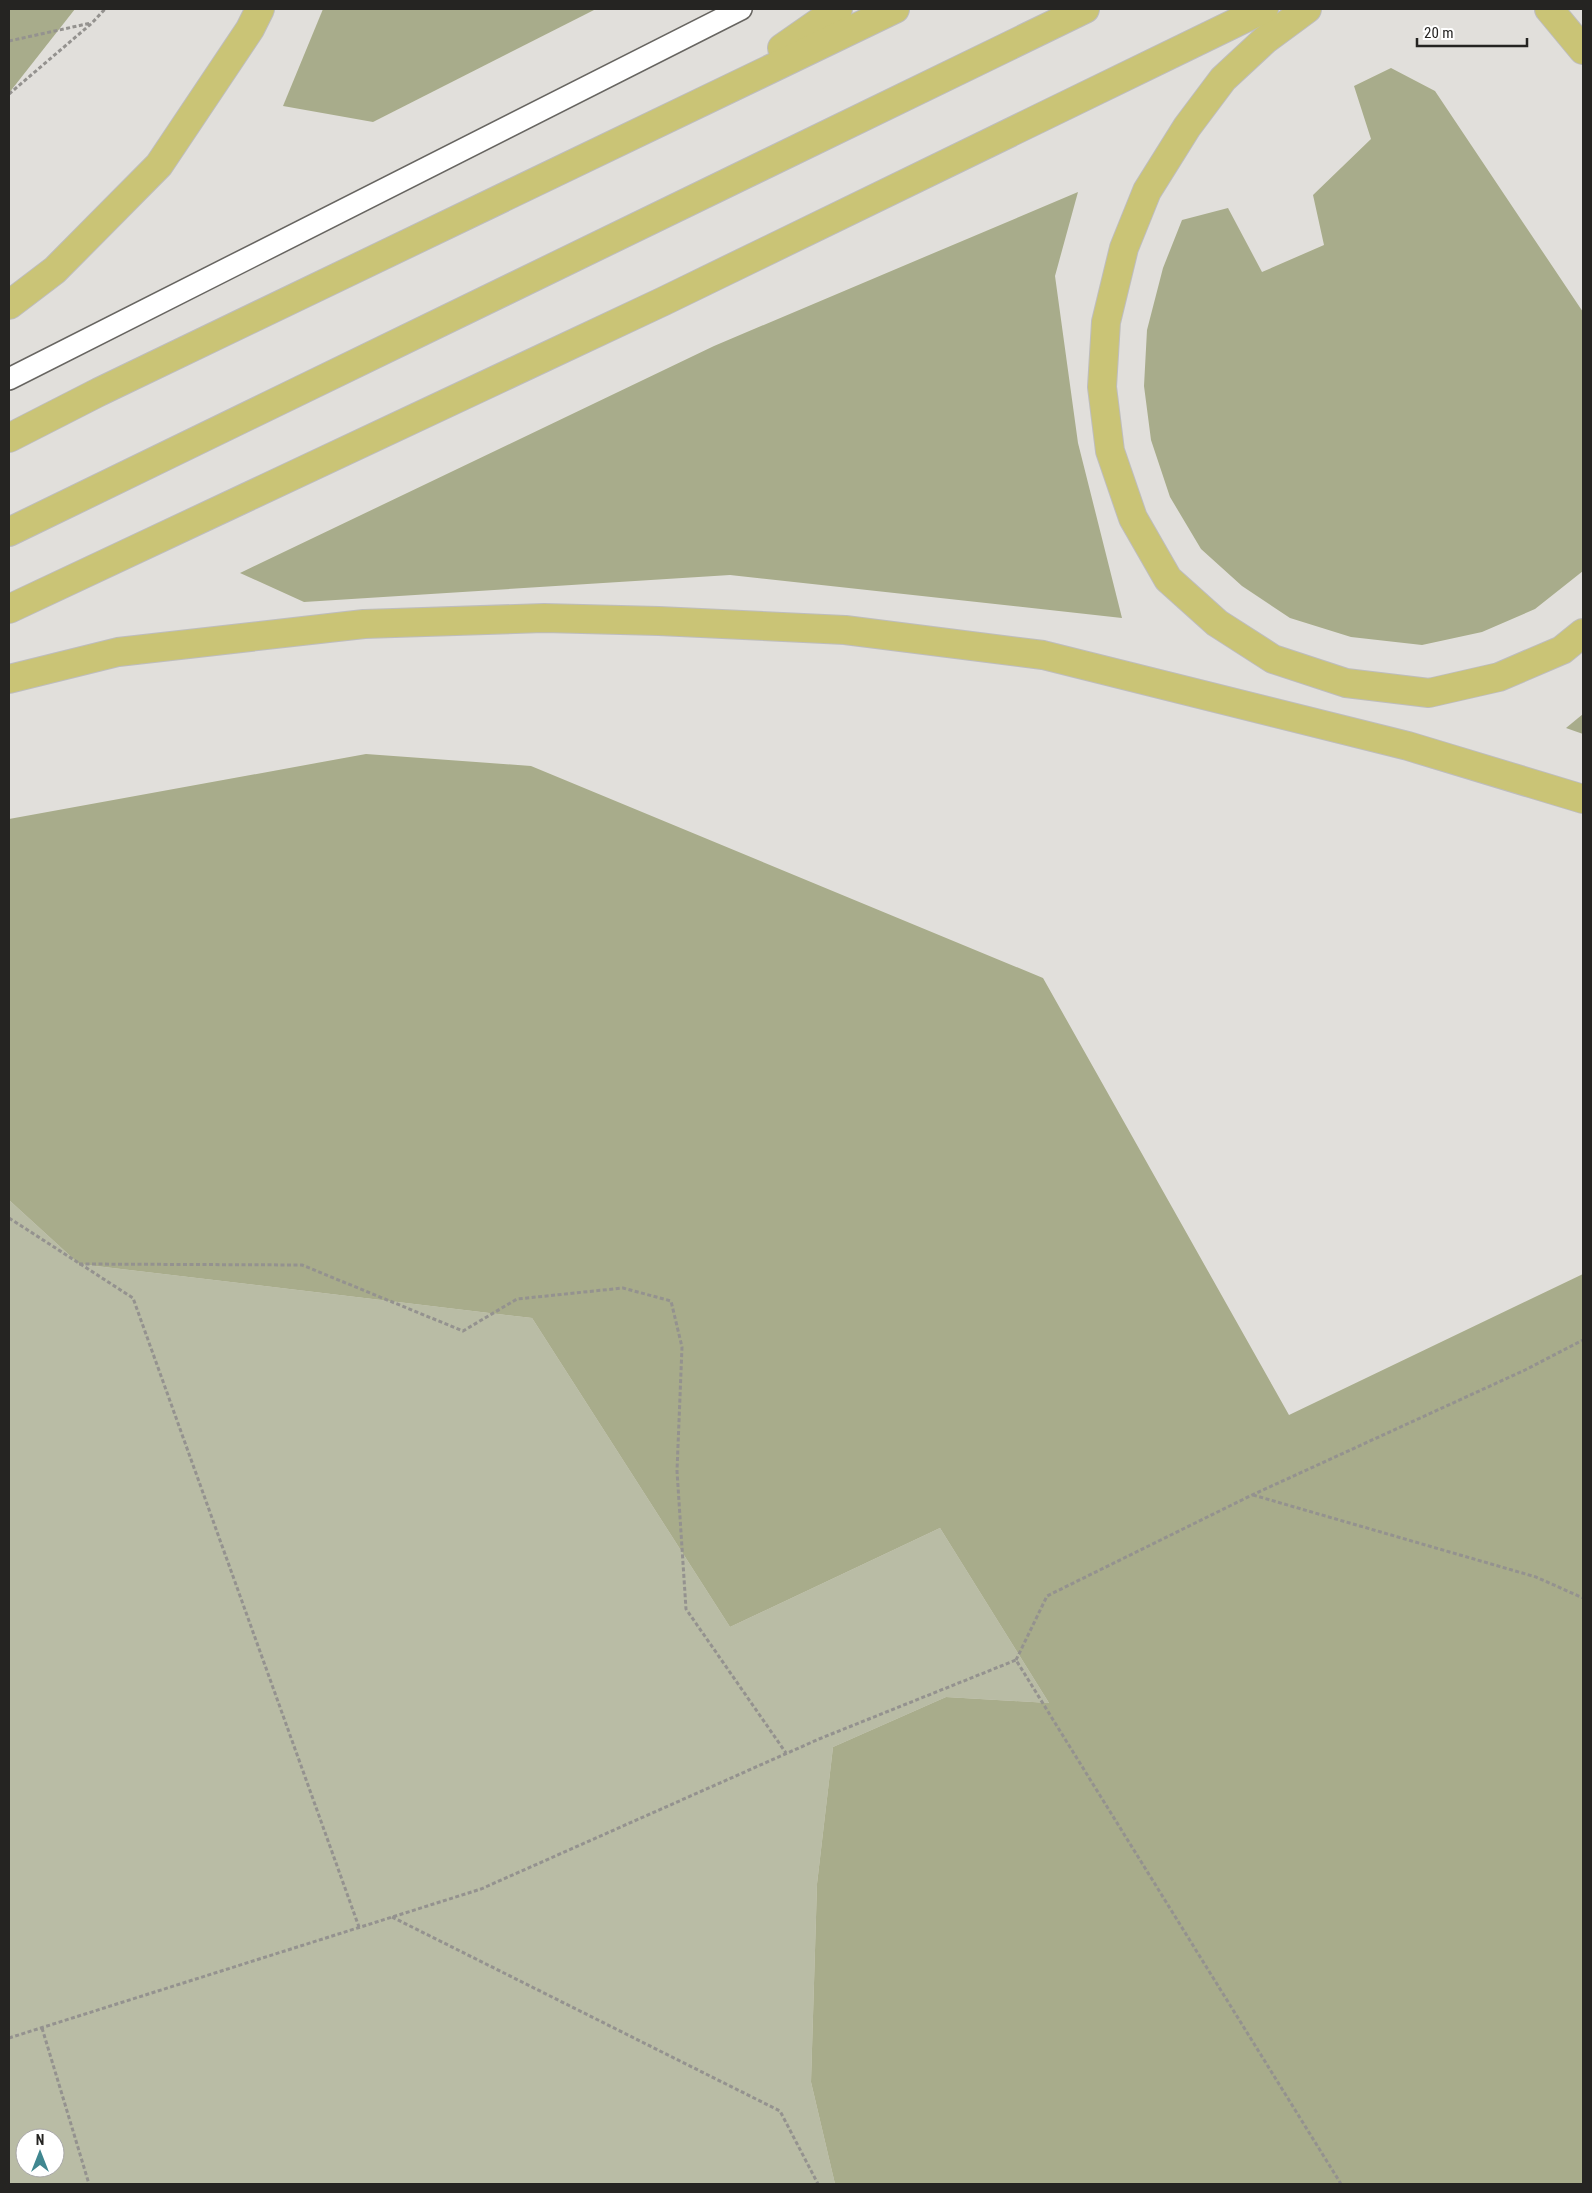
<svg xmlns="http://www.w3.org/2000/svg" width="1592" height="2193" viewBox="0 0 1592 2193" font-family="'Roboto Condensed',sans-serif">
  <rect width="100%" height="100%" fill="#e1dfdb"/>
  <path fill="#b9bca5" fill-rule="evenodd" d="M9 1200 79 1264 532 1318 730 1627 940 1528 1049 1703 946 1697 833 1747 817 1884 811 2082 835 2184H9ZM25 2138H55V2168H25Z"/>
  <g fill="#a8ac8b">
    <path d="M9 9H75L9 93Z"/>
    <path d="M323 9H596L373 122 283 106Z"/>
    <path d="M1391 68 1435 91 1583 312V571L1535 609 1482 632 1422 645 1351 637 1290 618 1242 586 1201 549 1170 497 1151 440 1144 386 1147 330 1163 268 1182 220 1228 208 1262 272 1324 245 1313 195 1371 139 1354 86Z"/>
    <path d="M1078 192 1055 276 1078 443 1122 618 730 575 304 602 240 573 714 346Z"/>
    <path d="M1583 714V734L1566 728Z"/>
    <path d="M366 754 531 766 1043 978 1289 1415 1583 1274V2184H835L811 2082 817 1884 833 1747 946 1697 1049 1703 940 1528 730 1627 532 1318 79 1264 9 1200V819Z"/>
  </g>
  <g fill="none" stroke-linecap="round" stroke-linejoin="round">
    <g stroke="#676561" stroke-width="24">
      <path id="service" d="M9 379 741 9"/>
    </g>
    <g stroke="#bebdbd" stroke-width="30">
      <g id="motorway">
        <path d="M1307 9 1265 40 1223 79 1187 127 1147 191 1124 248 1106 322 1102 387 1110 451 1133 518 1168 579 1217 623 1273 659 1346 683 1429 693 1499 677 1562 650 1583 633"/>
        <path d="M1549 9 1583 50"/>
        <path d="M782 48 838 9"/>
        <path d="M9 305 55 270 159 165 250 29 260 9"/>
        <path d="M9 438 99 392 895 9"/>
        <path d="M9 532 1085 9"/>
        <path d="M9 609 664 301 1264 9"/>
        <path d="M9 679 118 652 364 624 544 618 659 621 845 630 1043 655 1408 746 1583 799"/>
      </g>
    </g>
    <g stroke="#94928f" stroke-width="3" stroke-dasharray="4 2.5" stroke-linecap="butt">
      <path d="M9 41 91 23"/>
      <path d="M9 94 92 23 105 9"/>
      <path d="M9 1218 133 1298 359 1927"/>
      <path d="M79 1264 302 1265 463 1331 517 1299 623 1288 671 1301 682 1347 677 1471 686 1609 786 1753"/>
      <path d="M1253 1495 1536 1577 1583 1598"/>
      <path d="M1016 1660 1047 1596 1252 1495 1525 1370 1583 1340"/>
      <path d="M392 1917 780 2111 818 2184"/>
      <path d="M42 2028 89 2184"/>
      <path d="M9 2038 481 1889 819 1739 1016 1660 1341 2184"/>
    </g>
    <use href="#service" stroke="#fff" stroke-width="21"/>
    <use href="#motorway" stroke="#cac476" stroke-width="28"/>
  </g>
  <rect width="1592" height="2193" fill="none" stroke="#252422" stroke-width="20"/>
  <g transform="translate(40 2153)"><circle r="24" fill="#ffffff" stroke="#a8a7a7"/>
  <path d="M0-4L9 19L0 12L-9 19Z" fill="#408790"/>
  <text y="-8" font-size="14" font-weight="bold" text-anchor="middle" fill="#252422">N</text>
  </g>
  <path d="M1417 38v8h110v-8" fill="none" stroke="#252422" stroke-width="2.5"/>
  <text x="1424" y="38" font-size="15" fill="#252422" stroke="#ffffff" stroke-width="4" paint-order="stroke">20 m</text>
</svg>
